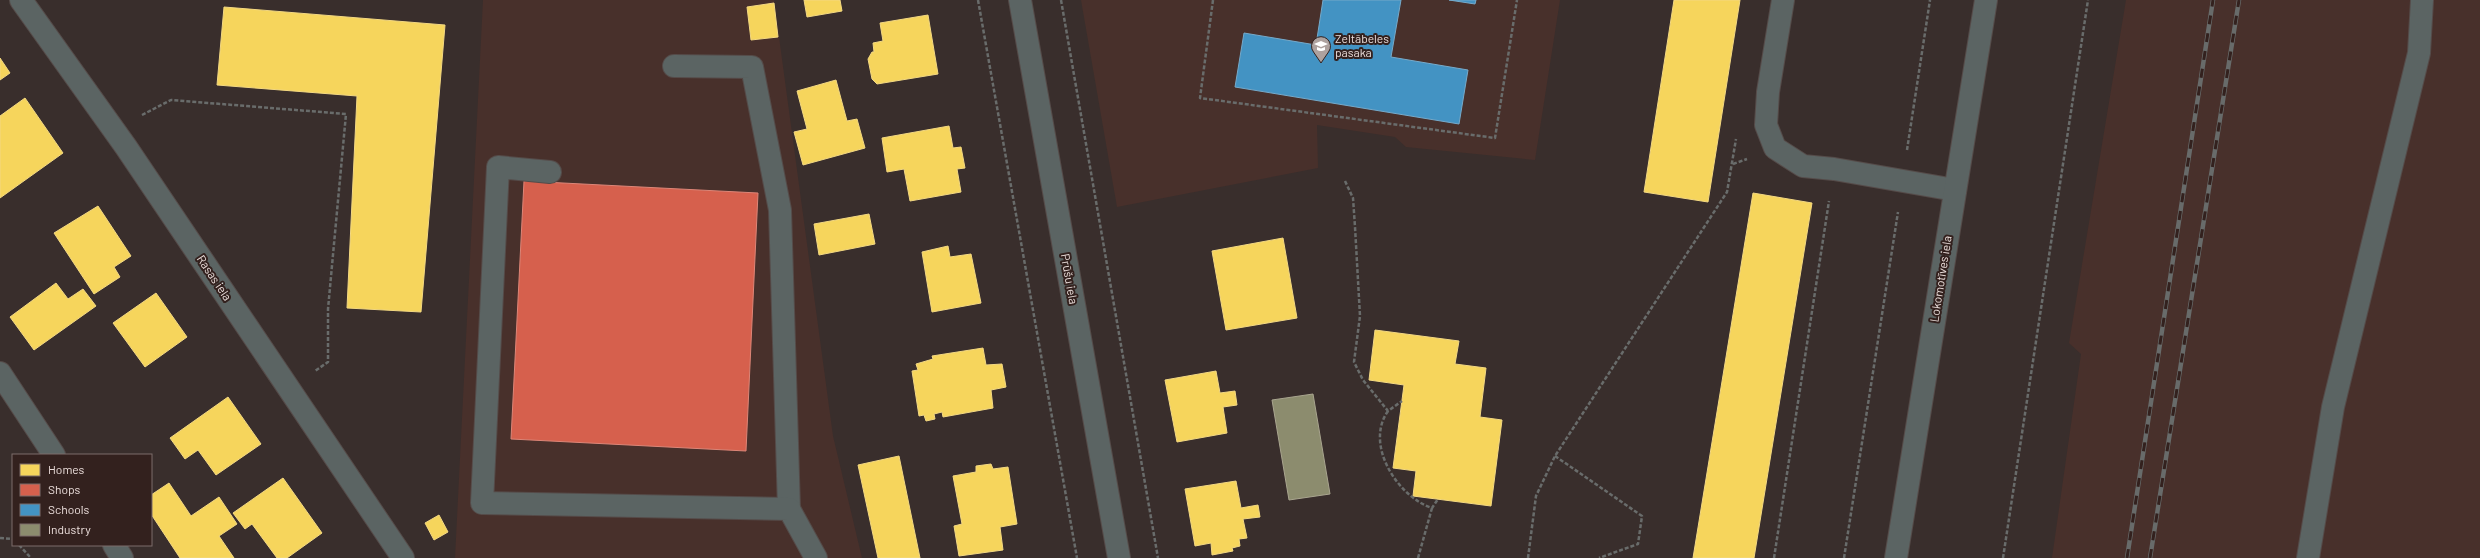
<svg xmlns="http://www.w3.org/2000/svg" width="2480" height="558" viewBox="0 0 2480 558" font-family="Barlow,sans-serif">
  <rect width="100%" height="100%" fill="#392e2c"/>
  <g fill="#48302b">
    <path d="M483 0H774L833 436 862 558H455Z"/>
    <path d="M1081 0H1560L1535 160 1406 147 1395 137 1317 125 1318 168 1117 207Z"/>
    <path d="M2126 0H2480V558H2052L2081 354 2069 343Z"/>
  </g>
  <g fill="#f6d55c" stroke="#f3d882">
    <path d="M804 0H840L842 11 807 17Z"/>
    <path d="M1674 0H1740L1708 202 1644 192Z"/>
    <path d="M774 3 778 37 751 40 747 7Z"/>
    <path d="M224 7 445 25 421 312 347 308 357 96 217 85Z"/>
    <path d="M928 15 938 74 877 84 872 79 868 59 872 52H874L873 43 883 41 880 23Z"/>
    <path d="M0 58 10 73 0 80Z"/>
    <path d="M836 80 847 121 857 119 865 148 803 165 794 132 807 129 797 91Z"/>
    <path d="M25 98 63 153 0 198V116Z"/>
    <path d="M949 126 953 148 961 147 965 168 957 169 961 192 910 201 904 169 887 172 882 138Z"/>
    <path d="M1753 193 1812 203 1754 558H1693Z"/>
    <path d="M98 206 131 256 114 267 120 277 94 294 54 233Z"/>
    <path d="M869 214 875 244 819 255 814 224Z"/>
    <path d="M1283 238 1297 318 1226 330 1212 251Z"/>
    <path d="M948 246 950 257 971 254 981 303 932 312 922 252Z"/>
    <path d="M56 283 68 299 83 289 96 306 34 350 10 317Z"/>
    <path d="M156 293 187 337 145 367 113 323Z"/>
    <path d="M1375 330 1459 341 1455 364 1486 368 1480 417 1502 420 1491 506 1413 496 1416 471 1393 468 1404 385 1369 380Z"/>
    <path d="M983 348 986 365 1002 364 1006 387 991 390 993 408 943 417 942 412 934 414 935 419 926 421 924 415 919 416 912 371 918 370 916 364 933 359 932 356Z"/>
    <path d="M1216 371 1220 393 1235 391 1237 405 1223 407 1227 433 1177 442 1165 380Z"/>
    <path d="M228 397 261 444 216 475 198 450 185 459 170 438Z"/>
    <path d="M899 456 920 558H878L858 465Z"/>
    <path d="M991 464 993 469 1008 467 1017 524 1000 527 1003 550 959 556 954 526 962 524 953 476 976 472V466Z"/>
    <path d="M283 478 322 533 287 558H277L252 524 245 529 233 513Z"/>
    <path d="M1236 481 1241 508 1258 505 1260 517 1243 519 1247 538 1239 539 1240 546 1232 548 1233 551 1212 555 1211 543 1195 546 1185 489Z"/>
    <path d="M169 483 191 516 219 497 237 524 219 536 234 558H180L151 514V495Z"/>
    <path d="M439 515 448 532 434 540 425 523Z"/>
  </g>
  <path fill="#d6604d" stroke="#dd8678" d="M524 181 758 193 746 451 511 439Z"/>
  <g fill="#4393c3" stroke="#76aaca">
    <path d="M1323 0H1401L1391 57 1468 70 1459 124 1235 87 1244 33 1316 45Z"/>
    <path d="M1449 0H1476L1475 4Z"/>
  </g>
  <path fill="#8c8c6e" stroke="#a9a58f" d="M1313 394 1330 494 1289 500 1272 400Z"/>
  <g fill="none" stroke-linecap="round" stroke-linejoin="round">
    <g stroke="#554b49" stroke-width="24">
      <g id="minor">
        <path d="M21 0 126 147 403 558"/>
        <path d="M1020 0 1119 558"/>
        <path d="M1783 0 1768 92 1766 125 1775 148 1803 166 1834 169 1955 190"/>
        <path d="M674 66 752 67 780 210 789 509"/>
        <path d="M550 172 498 167 482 503 789 509 816 558"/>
        <path d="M0 373 54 455"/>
        <path d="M114 545 122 558"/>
        <path d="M1896 558 1986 0"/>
        <path d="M2308 558 2333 407 2419 53 2422 0"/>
      </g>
    </g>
    <g stroke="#696c6b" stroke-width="2.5" stroke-dasharray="4 2" stroke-linecap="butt">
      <path d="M978 0 1077 558"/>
      <path d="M1061 0 1158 558"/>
      <path d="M1213 0 1200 98 1495 138 1517 0"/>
      <path d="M142 115 171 100 346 114 328 309V362L315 371"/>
      <path d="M1907 150 1930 0"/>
      <path d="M1733 164 1747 159"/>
      <path d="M1345 181 1353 198 1355 227 1360 316 1354 362 1363 380 1388 411 1402 401"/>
      <path d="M1388 411C1364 445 1398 497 1432 508L1438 499"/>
      <path d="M1555 456 1642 516 1638 544 1599 558"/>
      <path d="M0 538 13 539"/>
      <path d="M19 545 31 558"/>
      <path d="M1418 558 1432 508"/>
      <path d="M1528 558 1536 496 1555 456 1727 192 1736 139"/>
      <path d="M1774 558 1829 201"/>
      <path d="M1844 558 1898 212"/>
      <path d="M2003 558 2088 0"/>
    </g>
    <use href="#minor" stroke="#5b6463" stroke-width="22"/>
    <g stroke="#686b6a" stroke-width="4.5">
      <g id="rail">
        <path d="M2127 558 2213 0"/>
        <path d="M2150 558 2239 0"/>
      </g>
    </g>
    <use href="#rail" stroke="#33211e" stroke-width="3" stroke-dasharray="9" stroke-linecap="butt"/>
  </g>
  <defs>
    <g id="school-pin" transform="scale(1)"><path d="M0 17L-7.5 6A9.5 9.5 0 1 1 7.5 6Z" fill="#ada19e" stroke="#33211e"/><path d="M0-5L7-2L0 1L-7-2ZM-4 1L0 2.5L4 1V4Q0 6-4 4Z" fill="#fff"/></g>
  </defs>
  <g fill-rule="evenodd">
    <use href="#school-pin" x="1321" y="46"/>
  </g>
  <g text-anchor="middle" stroke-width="4" stroke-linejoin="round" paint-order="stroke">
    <g font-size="12" fill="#ecdfdc" stroke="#33211e" text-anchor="start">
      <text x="1335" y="43">Zeltābeles<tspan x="1335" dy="14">pasaka</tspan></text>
    </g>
    <g font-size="12" fill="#ecdfdc" stroke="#33211e">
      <text transform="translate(214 278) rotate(56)" y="4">Rasas iela</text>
      <text transform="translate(1069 279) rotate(80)" y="4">Prūšu iela</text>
      <text transform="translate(1941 279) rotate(-81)" y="4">Lokomotīves iela</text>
    </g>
  </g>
  <rect x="12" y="454" width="140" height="92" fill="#33211e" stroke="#7d6d6a"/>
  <rect x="20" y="464" width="20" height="12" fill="#f6d55c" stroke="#7d6d6a"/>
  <text x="48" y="474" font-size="12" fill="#ecdfdc">Homes</text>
  <rect x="20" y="484" width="20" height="12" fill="#d6604d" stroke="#7d6d6a"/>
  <text x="48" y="494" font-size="12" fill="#ecdfdc">Shops</text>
  <rect x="20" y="504" width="20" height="12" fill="#4393c3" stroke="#7d6d6a"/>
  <text x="48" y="514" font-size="12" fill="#ecdfdc">Schools</text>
  <rect x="20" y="524" width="20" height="12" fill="#8c8c6e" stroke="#7d6d6a"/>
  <text x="48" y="534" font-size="12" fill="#ecdfdc">Industry</text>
</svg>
